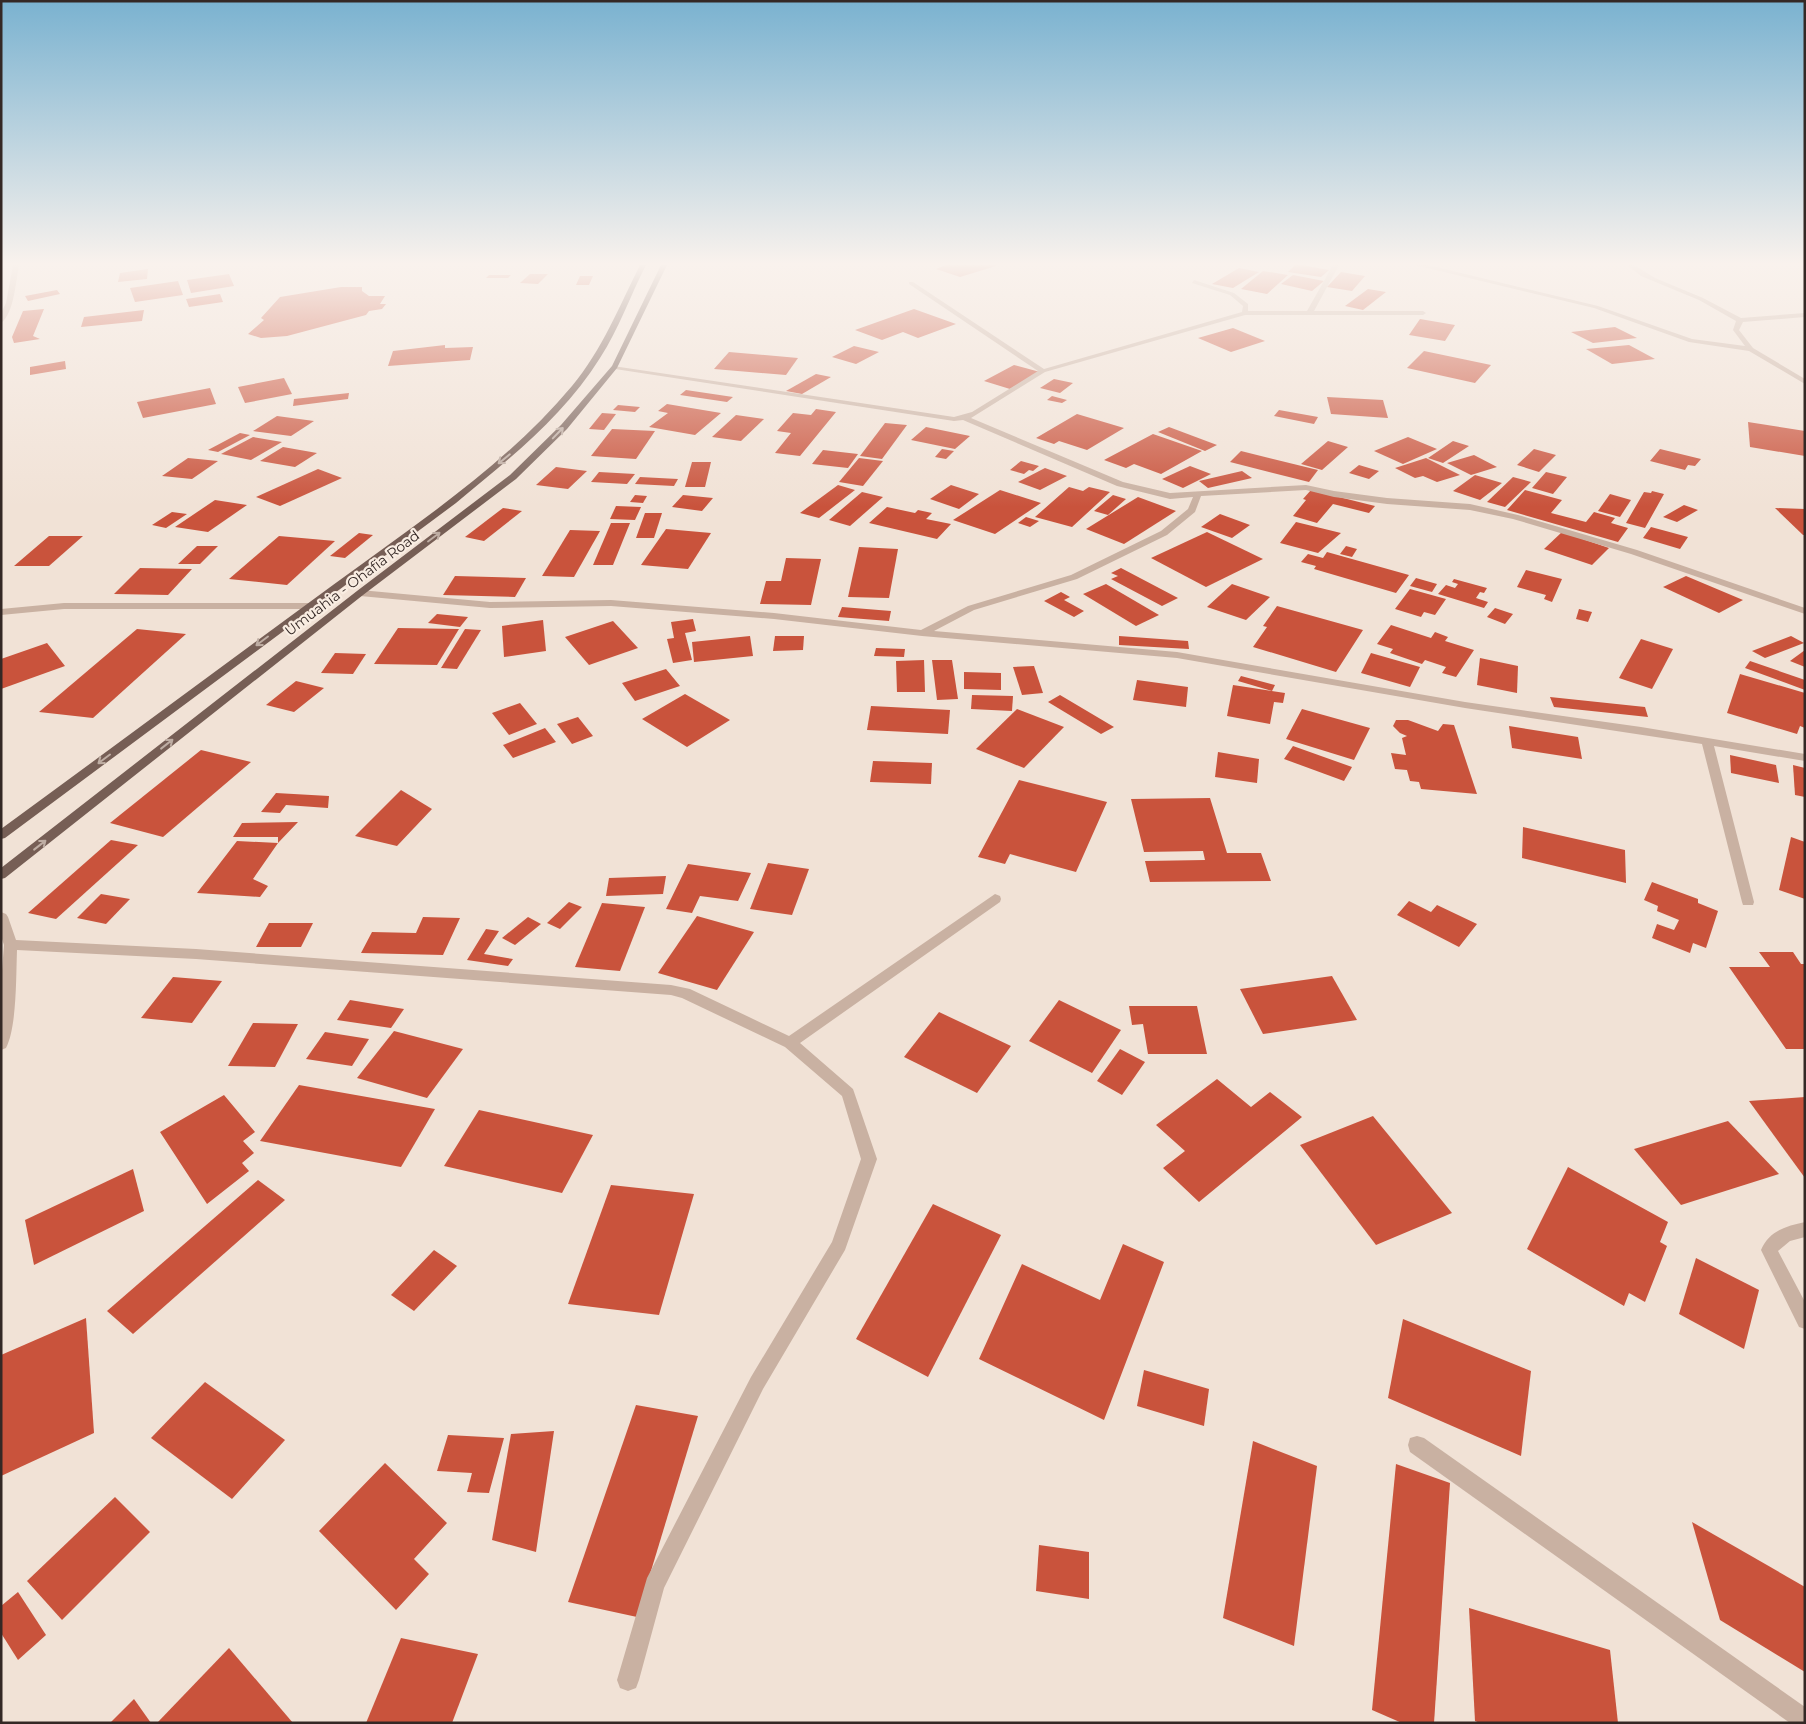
<svg xmlns="http://www.w3.org/2000/svg" width="1806" height="1724" viewBox="0 0 1806 1724" font-family="Montserrat,sans-serif">
  <rect width="100%" height="100%" fill="#f1e2d6"/>
  <g fill="#c9533c">
    <path d="M946 265H996V266L960 277 936 269Z"/>
    <path d="M1295 265H1301L1329 270 1321 277 1288 272Z"/>
    <path d="M1239 268 1259 272 1233 288 1212 284Z"/>
    <path d="M148 269 147 279 118 282 120 273Z"/>
    <path d="M1263 271 1288 275 1267 294 1241 289Z"/>
    <path d="M1341 272 1365 276 1352 291 1327 287Z"/>
    <path d="M229 274 234 286 191 293 187 280Z"/>
    <path d="M530 274H548L538 284 520 283Z"/>
    <path d="M489 275H511L508 278H486Z"/>
    <path d="M1293 275 1324 281 1312 291 1281 284Z"/>
    <path d="M580 276H593L589 285H576Z"/>
    <path d="M178 281 183 295 135 302 130 288Z"/>
    <path d="M341 287H362V291L369 296H385L380 304H386L382 309 369 311 366 315 287 336 261 338 248 334 264 320 261 318 280 297Z"/>
    <path d="M1368 289 1386 292 1363 310 1345 306Z"/>
    <path d="M57 290 60 294 28 301 25 296Z"/>
    <path d="M220 294 223 302 189 307 186 299Z"/>
    <path d="M44 309 33 336 40 339 14 343 12 337 23 311Z"/>
    <path d="M914 309 956 324 918 338 903 332 882 340 855 330Z"/>
    <path d="M144 310 142 321 81 327 84 317Z"/>
    <path d="M1420 319 1455 325 1445 341 1409 335Z"/>
    <path d="M1615 327 1637 338 1593 343 1571 332Z"/>
    <path d="M1233 328 1265 341 1231 352 1198 338Z"/>
    <path d="M445 345V348L473 347 470 360 388 366 393 351Z"/>
    <path d="M1629 345 1655 359 1612 364 1586 349Z"/>
    <path d="M854 346 879 352 856 364 832 357Z"/>
    <path d="M1424 351 1491 365 1475 383 1407 368Z"/>
    <path d="M729 352 798 358 786 375 714 369Z"/>
    <path d="M65 361 66 369 30 375V367Z"/>
    <path d="M1014 365 1040 372 1010 389 984 381Z"/>
    <path d="M816 374 831 377 802 394 786 391Z"/>
    <path d="M284 378 292 394 245 403 238 387Z"/>
    <path d="M1054 379 1073 383 1060 393 1040 388Z"/>
    <path d="M210 388 216 404 143 418 137 402Z"/>
    <path d="M686 390 733 397 727 402 680 395Z"/>
    <path d="M349 393 348 399 293 406 294 399Z"/>
    <path d="M1052 396 1067 400 1062 403 1047 400Z"/>
    <path d="M1327 397 1383 400 1388 418 1331 414Z"/>
    <path d="M667 404 721 413 695 435 649 427 668 413 658 411Z"/>
    <path d="M618 405 640 407 635 412 613 410Z"/>
    <path d="M816 409 836 412 800 456 775 453 791 433 777 431 793 413 811 415Z"/>
    <path d="M1279 410 1318 417 1314 424 1274 416Z"/>
    <path d="M602 413 616 414 604 430 589 429Z"/>
    <path d="M1077 414 1124 428 1087 450 1059 441 1054 444 1036 438Z"/>
    <path d="M736 415 764 419 741 441 712 437Z"/>
    <path d="M277 416 314 421 291 436 253 431Z"/>
    <path d="M1748 422 1805 431V456L1750 447Z"/>
    <path d="M885 423 907 425 882 459 860 456Z"/>
    <path d="M926 427 970 436 955 449 911 440Z"/>
    <path d="M1169 427 1217 445 1205 451 1158 432Z"/>
    <path d="M612 429 655 431 636 459 591 456Z"/>
    <path d="M240 433 250 435 218 452 208 450Z"/>
    <path d="M1153 434 1202 451 1161 474 1134 464 1126 468 1104 460Z"/>
    <path d="M253 437 282 442 251 460 221 454Z"/>
    <path d="M1408 437 1437 449 1403 464 1374 451Z"/>
    <path d="M1328 441 1348 447 1322 470 1301 464Z"/>
    <path d="M1453 441 1469 446 1443 463 1428 458Z"/>
    <path d="M283 447 317 453 295 467 260 461Z"/>
    <path d="M942 449 954 451 946 459 935 457Z"/>
    <path d="M1534 449 1556 455 1539 472 1517 465Z"/>
    <path d="M1660 449 1701 459 1695 466 1688 465 1685 470 1650 461Z"/>
    <path d="M823 450 858 454 848 468 812 464Z"/>
    <path d="M1241 451 1318 470 1309 482 1230 462Z"/>
    <path d="M1474 455 1497 467 1471 475 1447 463Z"/>
    <path d="M188 458 218 461 192 479 162 476Z"/>
    <path d="M859 458 883 461 863 486 839 482Z"/>
    <path d="M1426 458 1460 475 1437 482 1423 476 1415 478 1395 468Z"/>
    <path d="M1021 461 1039 466 1033 471 1029 470 1024 474 1010 470Z"/>
    <path d="M692 462H711L705 487H685Z"/>
    <path d="M1359 465 1379 471 1369 479 1349 473Z"/>
    <path d="M1190 466 1211 474 1183 488 1162 479Z"/>
    <path d="M556 467 587 471 568 489 536 485Z"/>
    <path d="M1045 468 1067 476 1040 490 1018 482Z"/>
    <path d="M318 469 342 478 280 506 256 497Z"/>
    <path d="M1242 471 1252 478 1208 488 1199 481Z"/>
    <path d="M599 472 635 474 627 484 591 482Z"/>
    <path d="M1546 472 1567 477 1553 494 1532 488Z"/>
    <path d="M1475 475 1502 483 1480 500 1453 491Z"/>
    <path d="M640 477 678 479 674 486 635 484Z"/>
    <path d="M1513 477 1531 482 1505 507 1487 502Z"/>
    <path d="M838 485 855 490 819 518 800 513Z"/>
    <path d="M951 485 979 494 959 509 930 499Z"/>
    <path d="M1069 487 1083 491 1089 487 1110 492 1072 527 1035 517Z"/>
    <path d="M1000 490 1041 503 995 534 953 520Z"/>
    <path d="M1311 490 1375 506 1369 513 1333 504 1317 523 1293 516 1306 500 1303 499Z"/>
    <path d="M1525 490 1562 500 1551 513 1586 522 1594 512 1615 518 1611 523 1628 528 1618 542 1507 510Z"/>
    <path d="M1652 491 1664 494 1645 528 1626 523 1644 492 1651 493Z"/>
    <path d="M862 492 883 497 850 526 829 520Z"/>
    <path d="M1610 494 1631 500 1620 517 1598 511Z"/>
    <path d="M635 495 647 496 643 503 630 502Z"/>
    <path d="M683 495 713 498 702 511 672 507Z"/>
    <path d="M1113 495 1126 499 1108 515 1094 511Z"/>
    <path d="M1138 497 1176 511 1124 544 1086 529Z"/>
    <path d="M215 500 247 505 208 532 175 527Z"/>
    <path d="M1684 505 1698 510 1677 522 1663 517Z"/>
    <path d="M616 506 641 507 635 520 610 519Z"/>
    <path d="M887 507 915 513 918 510 932 513 926 519 951 524 937 539 869 523Z"/>
    <path d="M503 508 522 511 484 541 465 537Z"/>
    <path d="M1775 508 1805 509V535H1803Z"/>
    <path d="M172 512 187 514 166 528 152 525Z"/>
    <path d="M645 513H662L654 538H636Z"/>
    <path d="M1220 514 1250 525 1232 538 1201 527Z"/>
    <path d="M1026 517 1039 521 1030 527 1018 523Z"/>
    <path d="M1296 522 1341 533 1318 553 1280 543Z"/>
    <path d="M611 523H630L613 565H593Z"/>
    <path d="M1651 527 1688 537 1680 549 1643 538Z"/>
    <path d="M666 529 711 533 688 569 641 565Z"/>
    <path d="M570 530 600 531 574 577 542 576Z"/>
    <path d="M1207 532 1263 559 1206 587 1151 558Z"/>
    <path d="M1562 532 1609 548 1592 565 1544 549Z"/>
    <path d="M359 533 373 535 345 558 330 556Z"/>
    <path d="M49 536H83L49 566H14Z"/>
    <path d="M279 536 335 541 287 585 229 579Z"/>
    <path d="M197 546H218L200 564H178Z"/>
    <path d="M1346 546 1357 549 1352 557 1340 554Z"/>
    <path d="M859 547 898 549 889 598 848 597Z"/>
    <path d="M1327 552 1409 575 1396 593 1314 569 1316 566 1301 562 1308 554 1323 558Z"/>
    <path d="M786 558 821 559 811 605 760 604 766 581H781Z"/>
    <path d="M140 568 192 569 168 595 114 594Z"/>
    <path d="M1121 568 1178 598 1162 606 1111 579 1118 576 1111 573Z"/>
    <path d="M1526 570 1562 579 1552 602 1544 599 1546 595 1517 587Z"/>
    <path d="M455 576 526 578 515 597 443 595Z"/>
    <path d="M1686 576 1743 600 1719 613 1663 587Z"/>
    <path d="M1416 578 1437 584 1432 592 1410 586Z"/>
    <path d="M1454 579 1487 588 1484 593 1480 592 1476 598 1488 602 1484 608 1438 594 1446 585 1455 588 1458 584 1452 582Z"/>
    <path d="M1106 584 1159 615 1136 626 1083 594Z"/>
    <path d="M1232 584 1270 597 1246 620 1207 607Z"/>
    <path d="M1410 589 1446 599 1435 615 1424 612 1421 617 1395 609Z"/>
    <path d="M1061 592 1070 597 1064 600 1084 611 1074 617 1044 601Z"/>
    <path d="M1277 606 1363 630 1336 672 1253 647 1267 627 1263 626Z"/>
    <path d="M842 607 891 611 889 621 838 617Z"/>
    <path d="M1495 608 1513 614 1505 624 1487 617Z"/>
    <path d="M1579 609 1592 612 1588 622 1576 619Z"/>
    <path d="M437 614 468 617 460 627 428 623Z"/>
    <path d="M693 619 696 631 685 633 692 660 673 663 667 639 674 638 671 622Z"/>
    <path d="M543 620 546 651 504 657 502 626Z"/>
    <path d="M613 621 638 648 589 665 565 637Z"/>
    <path d="M1391 625 1431 638 1435 632 1448 637 1445 641 1474 650 1456 677 1442 673 1446 667 1425 660 1422 664 1390 653 1393 649 1377 644Z"/>
    <path d="M398 628 459 629 437 665 374 664Z"/>
    <path d="M137 629 186 634 93 718 39 712Z"/>
    <path d="M465 629 481 630 457 669 441 668Z"/>
    <path d="M750 636 753 656 694 662 692 642Z"/>
    <path d="M775 636H804L803 650 773 651Z"/>
    <path d="M1119 636 1188 641 1189 649 1119 645Z"/>
    <path d="M1791 636 1804 643 1765 658 1752 651Z"/>
    <path d="M1641 639 1673 649 1652 689 1619 678Z"/>
    <path d="M47 643 65 666 1 689V659Z"/>
    <path d="M876 648 905 649 904 657 874 656Z"/>
    <path d="M1805 650V667L1790 661Z"/>
    <path d="M335 653 366 654 353 674 321 673Z"/>
    <path d="M1371 653 1420 667 1410 687 1361 673Z"/>
    <path d="M1480 658 1518 666 1517 693 1477 685Z"/>
    <path d="M924 660 925 692H897L896 661Z"/>
    <path d="M932 660H952L958 699 937 700Z"/>
    <path d="M1750 661 1805 680V690L1745 668Z"/>
    <path d="M1034 666 1043 693 1022 695 1013 667Z"/>
    <path d="M666 669 680 686 635 701 622 683Z"/>
    <path d="M964 672 1001 673V690L964 689Z"/>
    <path d="M1740 674 1805 693V728L1800 726 1797 734 1727 713Z"/>
    <path d="M1241 676 1275 685 1272 691 1238 681Z"/>
    <path d="M1137 680 1188 687 1186 707 1133 700Z"/>
    <path d="M296 681 324 688 294 712 266 705Z"/>
    <path d="M1233 685 1285 693 1283 703 1274 702 1270 724 1227 716Z"/>
    <path d="M685 694 730 720 687 747 642 719Z"/>
    <path d="M972 695 1013 696 1012 711 971 709Z"/>
    <path d="M1060 695 1114 727 1101 734 1048 702Z"/>
    <path d="M1550 697 1645 707 1648 717 1554 707Z"/>
    <path d="M520 703 537 724 509 735 492 713Z"/>
    <path d="M871 706 950 710 948 734 867 730Z"/>
    <path d="M1017 709 1064 727 1024 768 976 749Z"/>
    <path d="M1302 709 1370 728 1354 760 1286 739Z"/>
    <path d="M578 717 593 736 572 744 557 724Z"/>
    <path d="M1396 720H1408L1438 731 1443 724 1454 725 1477 794 1421 789 1419 782 1410 781 1407 770 1395 769 1391 753 1406 755 1402 738 1407 736 1400 733 1393 726Z"/>
    <path d="M1509 726 1578 737 1582 759 1512 748Z"/>
    <path d="M545 728 556 742 513 758 503 745Z"/>
    <path d="M1293 746 1352 767 1344 781 1284 759Z"/>
    <path d="M201 750 251 762 163 837 110 823Z"/>
    <path d="M1218 752 1259 759 1257 783 1215 777Z"/>
    <path d="M1730 755 1776 765 1779 783 1731 773Z"/>
    <path d="M873 761 932 763 931 784 870 782Z"/>
    <path d="M1793 765 1805 768V797L1795 795Z"/>
    <path d="M1019 780 1107 802 1076 872 1010 854 1005 864 978 857Z"/>
    <path d="M401 790 432 809 397 846 355 836Z"/>
    <path d="M276 793 329 796 328 808 286 805 280 813 261 812Z"/>
    <path d="M1210 798 1227 853H1261L1271 881 1150 882 1145 861 1205 860 1203 851 1144 852 1131 799Z"/>
    <path d="M298 822 278 843V837H233L242 823Z"/>
    <path d="M1523 827 1625 850 1626 883 1522 858Z"/>
    <path d="M1791 837 1805 842V899L1779 890Z"/>
    <path d="M111 840 138 845 56 919 28 913Z"/>
    <path d="M237 841 278 843 253 879 268 886 260 897 197 893Z"/>
    <path d="M768 863 809 869 792 915 750 909Z"/>
    <path d="M688 864 751 873 738 901 700 896 692 913 666 909Z"/>
    <path d="M666 876 663 894 606 896 609 878Z"/>
    <path d="M1652 882 1698 899V903L1718 911 1706 948 1693 943 1690 953 1652 938 1657 924 1674 930 1679 920 1657 911 1658 906 1644 900Z"/>
    <path d="M101 894 130 899 106 924 77 918Z"/>
    <path d="M1409 901 1431 912 1437 905 1477 924 1459 947 1397 915Z"/>
    <path d="M569 902 582 907 560 929 547 923Z"/>
    <path d="M602 903 645 907 620 971 575 967Z"/>
    <path d="M697 916 754 932 717 990 658 973Z"/>
    <path d="M423 917 460 918 443 955 361 953 372 932 416 933Z"/>
    <path d="M528 917 541 924 515 945 502 938Z"/>
    <path d="M269 923H313L301 947H256Z"/>
    <path d="M486 929 499 931 484 954 513 959 508 966 467 960Z"/>
    <path d="M1759 952H1793L1801 964H1805V1049H1786L1729 967H1770Z"/>
    <path d="M1332 976 1357 1020 1263 1034 1240 989Z"/>
    <path d="M173 977 222 981 192 1023 141 1018Z"/>
    <path d="M350 1000 404 1009 391 1028 337 1020Z"/>
    <path d="M1059 1000 1121 1030 1092 1073 1029 1041Z"/>
    <path d="M1129 1006H1197L1207 1054H1148L1143 1024 1132 1025Z"/>
    <path d="M939 1012 1011 1046 977 1093 904 1057Z"/>
    <path d="M253 1023 298 1024 275 1067 228 1066Z"/>
    <path d="M394 1031 463 1049 427 1098 357 1078Z"/>
    <path d="M325 1032 369 1039 352 1066 306 1059Z"/>
    <path d="M1120 1049 1145 1062 1122 1095 1097 1081Z"/>
    <path d="M1217 1079 1251 1107 1270 1092 1302 1117 1199 1202 1163 1168 1185 1151 1156 1125Z"/>
    <path d="M299 1085 435 1109 401 1167 260 1141Z"/>
    <path d="M224 1095 255 1132 243 1141 254 1153 242 1163 249 1171 207 1204 160 1132Z"/>
    <path d="M1805 1097V1178L1749 1101Z"/>
    <path d="M479 1110 593 1135 562 1193 444 1166Z"/>
    <path d="M1373 1116 1452 1213 1376 1245 1300 1145Z"/>
    <path d="M1728 1121 1779 1174 1681 1205 1634 1149Z"/>
    <path d="M1568 1167 1668 1222 1660 1242 1667 1246 1645 1302 1629 1293 1624 1306 1527 1249Z"/>
    <path d="M133 1169 144 1211 34 1265 25 1220Z"/>
    <path d="M258 1180 285 1200 133 1334 107 1311Z"/>
    <path d="M611 1185 694 1194 659 1315 568 1304Z"/>
    <path d="M933 1204 1001 1235 928 1377 856 1339Z"/>
    <path d="M1123 1244 1164 1262 1104 1420 979 1359 1022 1264 1100 1300Z"/>
    <path d="M434 1250 457 1266 414 1311 391 1295Z"/>
    <path d="M1696 1258 1759 1290 1744 1349 1679 1314Z"/>
    <path d="M86 1318 94 1433 1 1476V1355Z"/>
    <path d="M1403 1319 1531 1371 1521 1456 1388 1398Z"/>
    <path d="M1144 1370 1209 1389 1204 1426 1137 1406Z"/>
    <path d="M205 1382 285 1440 232 1499 151 1438Z"/>
    <path d="M636 1405 698 1416 637 1617 568 1602Z"/>
    <path d="M554 1431 536 1552 492 1540 511 1434Z"/>
    <path d="M448 1435 504 1438 489 1493 467 1492 472 1473 437 1471Z"/>
    <path d="M1253 1441 1317 1466 1294 1646 1223 1618Z"/>
    <path d="M385 1463 447 1523 414 1559 429 1574 396 1610 319 1531Z"/>
    <path d="M1396 1464 1450 1483 1434 1723H1402L1372 1710Z"/>
    <path d="M115 1497 150 1532 62 1620 27 1581Z"/>
    <path d="M1692 1522 1805 1587V1672L1720 1620Z"/>
    <path d="M1039 1545 1089 1552V1599L1036 1591Z"/>
    <path d="M18 1592 46 1635 18 1660 1 1633V1606Z"/>
    <path d="M1469 1608 1610 1650 1618 1723H1480L1475 1721Z"/>
    <path d="M401 1638 478 1654 452 1723H366Z"/>
    <path d="M229 1648 293 1723H157Z"/>
    <path d="M134 1699 151 1723H110Z"/>
  </g>
  <g fill="none" stroke-linecap="round" stroke-linejoin="round">
    <g fill="#c9b1a2" fill-rule="evenodd">
      <path d="M13 265H19C16 280 14 314 1 323V313L6 303Z"/>
      <path d="M1333 265H1339L1314 311H1423L1426 313 1423 315H1245L1045 372 971 418 1123 482 1170 493 1306 485 1334 491 1387 498 1470 504 1518 515 1637 550 1805 608V614L1631 554 1513 519 1470 510 1387 504 1334 497 1306 490 1201 496 1195 512 1167 535 1077 579 974 610 934 631 1177 652 1465 702 1641 727 1805 754V761L1714 746 1754 902 1753 905H1743L1742 902 1702 744 1465 708 1177 658 922 636 774 619 611 606 490 608 360 596 355 593 360 590 490 602 611 600 774 613 921 630 968 606 1071 575 1161 531 1188 509 1193 497 1170 499 1117 486 963 420 954 421 615 369 612 367 613 366 954 417 972 412 1038 371 909 284V282H913L1044 369 1242 312 1243 306 1230 295 1192 283 1194 280 1234 293 1248 304V311H1307Z"/>
      <path d="M1415 265H1428L1598 306 1692 339 1745 346 1733 330 1736 321 1699 300 1641 276 1627 265H1634L1655 278 1703 298 1741 318 1805 313V317L1743 322 1739 330 1753 348 1805 379V384L1749 351 1689 342 1594 308Z"/>
      <path d="M64 603H310L315 606 310 609H64L1 615V609Z"/>
      <path d="M995 894 1000 896 1001 899 1000 902 800 1043 853 1089 877 1159 845 1250 763 1389 664 1588 639 1680 636 1688 628 1691 620 1688 617 1680 647 1578 751 1377 832 1242 861 1159 842 1096 785 1047 682 998 671 995 196 959 17 950C16 975 17 1027 6 1048L1 1050V983L4 945 1 936V912L6 914 8 917 16 940 196 949 671 985 690 989 789 1036Z"/>
      <path d="M1805 1222V1237L1790 1241 1778 1251 1805 1302V1329L1799 1327 1761 1250C1769 1231 1786 1226 1805 1222Z"/>
      <path d="M1417 1436 1424 1438 1805 1707V1723H1790L1410 1452 1408 1445 1410 1438Z"/>
    </g>
    <g fill="#765e55" fill-rule="evenodd">
      <path d="M640 265H646C630 296 619 329 600 358 564 416 508 460 456 503L5 838 1 839V829C112 748 222 666 333 585 416 524 505 466 572 386 602 350 619 307 640 265Z"/>
      <path d="M661 265H667L617 368 567 429 516 479 363 595 5 878 1 879V868L357 591 510 475 561 425 612 366Z"/>
    </g>
  </g>
  <defs><path id="oneway-shaft" d="M-6 0H5M1.5-3L5.5 0L1.5 3" fill="none" stroke-width="1.6" stroke-linecap="round" stroke-linejoin="round" transform="scale(1.25)"/></defs>
  <g stroke="#beada3">
    <use href="#oneway-shaft" transform="translate(558 433) rotate(-46)"/>
    <use href="#oneway-shaft" transform="translate(504 459) rotate(141)"/>
    <use href="#oneway-shaft" transform="translate(434 537) rotate(-37)"/>
    <use href="#oneway-shaft" transform="translate(262 641) rotate(143)"/>
    <use href="#oneway-shaft" transform="translate(167 744) rotate(-38)"/>
    <use href="#oneway-shaft" transform="translate(104 759) rotate(143)"/>
    <use href="#oneway-shaft" transform="translate(40 845) rotate(-38)"/>
  </g>
  <linearGradient id="sky" x2="0" y2="1"><stop stop-color="#7ab2d0"/><stop offset="0.52" stop-color="#f9f2ed"/><stop offset="1" stop-color="#f9f2ed" stop-opacity="0"/></linearGradient>
  <rect width="1806" height="507" fill="url(#sky)"/>
  <g text-anchor="middle" stroke-width="4.5" stroke-linejoin="round" paint-order="stroke">
    <g font-size="14" fill="#342825" stroke="#f9ede2">
      <text transform="translate(352 583) rotate(-37)" y="5">Umuahia - Ohafia Road</text>
    </g>
  </g>
  <rect width="1806" height="1724" fill="none" stroke="#342825" stroke-width="5"/>
</svg>
